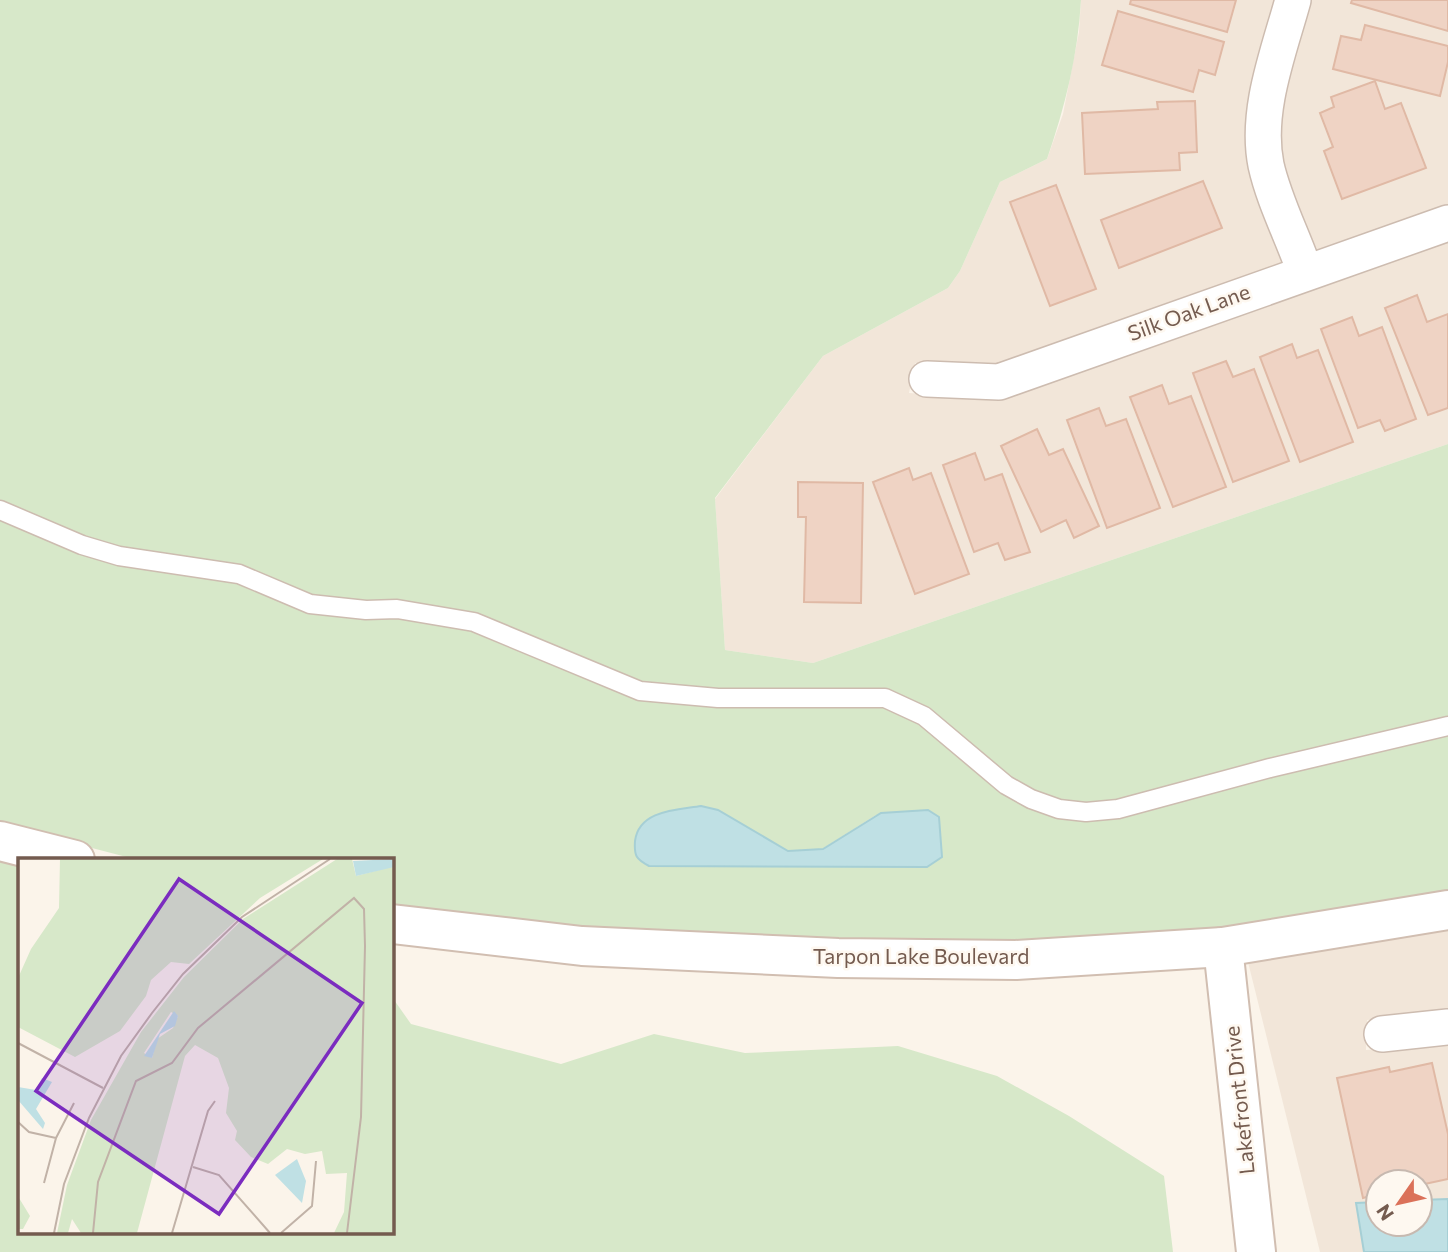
<svg xmlns="http://www.w3.org/2000/svg" width="1448" height="1252" viewBox="0 0 1448 1252" font-family="Commissioner,sans-serif">
  <rect width="100%" height="100%" fill="#fbf4ea"/>
  <g fill="#f2e6d9">
    <path d="M1081 0H1277L1259 65 1285 264 997 366 915 363 909 393 963 397 1448 238V444L813 663 725 650 715 499 823 356 948 288 960 271 1000 182 1047 159 1063 114 1079 32Z"/>
    <path d="M1309 0H1448V207L1315 253 1282 160 1280 121 1290 70Z"/>
    <path d="M1448 925V1012L1367 1020 1366 1050 1448 1043V1199L1420 1200V1182H1378V1202L1356 1203 1364 1252H1320L1247 958Z"/>
  </g>
  <g fill="#d7e8c9" fill-rule="evenodd">
    <path d="M0 0H1081C1078 55 1065 107 1047 159L1000 182 960 271 948 288 823 356 715 498 725 650 813 663 1448 444V894L1222 932 1017 945 586 931 392 908V860H138L0 824ZM718 810 788 851 822 849 876 815 942 857 927 867 649 866Z"/>
    <path d="M0 857 19 862V1233H392V997L411 1024 561 1064 654 1034 745 1053 898 1046 997 1076 1069 1116 1164 1176 1173 1252H0Z"/>
  </g>
  <g fill="#bfe0e4" stroke="#a6cfd5" stroke-width="2">
    <path d="M701 806 718 810 788 851 823 849 881 813 928 810 939 817 942 857 927 867 649 866C636 859 634 856 635 841 639 810 677 810 701 806Z"/>
    <path d="M1448 1199V1252H1364L1356 1203 1378 1202V1224H1420V1200Z"/>
  </g>
  <g fill="#efd3c4" stroke="#e0b9a5" stroke-width="2">
    <path d="M1131 0H1236L1227 32 1130 4Z"/>
    <path d="M1352 0H1448V31L1351 3Z"/>
    <path d="M1118 11 1224 42 1215 75 1199 70 1193 92 1102 65Z"/>
    <path d="M1365 25 1448 46V62L1440 96 1333 69 1341 36 1361 40Z"/>
    <path d="M1375 81 1385 109 1401 103 1426 168 1342 199 1324 151 1333 147 1320 113 1334 107 1331 97Z"/>
    <path d="M1195 101 1197 152 1179 153 1180 170 1085 174 1082 113 1158 109 1157 102Z"/>
    <path d="M1203 181 1222 228 1119 268 1101 220Z"/>
    <path d="M1056 185 1096 289 1050 306 1010 202Z"/>
    <path d="M1417 295 1427 322 1448 314V408L1428 415 1385 308Z"/>
    <path d="M1352 317 1359 336 1382 327 1416 419 1385 431 1380 420 1358 428 1321 329Z"/>
    <path d="M1292 344 1297 358 1318 350 1353 442 1300 462 1260 357Z"/>
    <path d="M1226 361 1233 377 1254 369 1289 461 1233 482 1193 373Z"/>
    <path d="M1162 385 1169 404 1191 396 1226 487 1173 507 1130 397Z"/>
    <path d="M1099 408 1106 426 1126 419 1160 508 1107 528 1067 420Z"/>
    <path d="M1037 429 1049 455 1063 449 1099 526 1074 538 1066 520 1041 532 1001 446Z"/>
    <path d="M975 453 985 480 1002 474 1030 552 1005 560 998 543 974 552 943 465Z"/>
    <path d="M909 468 913 480 931 473 969 574 915 594 873 482Z"/>
    <path d="M798 482 863 483 861 603 804 602 806 517H798Z"/>
    <path d="M1432 1063 1448 1134V1179L1420 1185V1182H1378V1194L1363 1198 1337 1078 1389 1067 1390 1072Z"/>
  </g>
  <g fill="none" stroke-linecap="round" stroke-linejoin="round">
    <g stroke="#cdbcb0" stroke-width="21">
      <path id="lane" d="M0 510 82 545 119 556 239 574 310 604 366 610 397 609 474 622 640 691 718 698H885L924 716 1006 785 1031 799 1059 809 1086 812 1118 809 1270 768 1448 726"/>
    </g>
    <g stroke="#cdbcb0" stroke-width="38">
      <g id="street">
        <path d="M1293 0C1279 51 1255 111 1266 165 1274 201 1293 237 1305 272"/>
        <path d="M927 379 999 382 1448 223"/>
        <path d="M1382 1034 1448 1027"/>
      </g>
    </g>
    <g stroke="#d1beb1" stroke-width="42">
      <g id="secondary">
        <path d="M0 841 75 860"/>
        <path d="M392 924 582 946 838 958 1016 960 1223 947 1448 910"/>
        <path d="M1223 947 1256 1252"/>
      </g>
    </g>
    <use href="#lane" stroke="#fff" stroke-width="18"/>
    <use href="#street" stroke="#fff" stroke-width="35"/>
    <use href="#secondary" stroke="#fff" stroke-width="38"/>
  </g>
  <g text-anchor="middle" stroke-width="5" stroke-linejoin="round" paint-order="stroke">
    <g font-size="21" fill="#745b4f" stroke="#fef8f0">
      <text transform="translate(1189 313) rotate(-20)" y="7">Silk Oak Lane</text>
      <text x="921" y="964">Tarpon Lake Boulevard</text>
      <text transform="translate(1240 1100) rotate(-96)" y="7">Lakefront Drive</text>
    </g>
  </g>
  <g transform="translate(18 858)">
    <rect width="376" height="376" fill="#fbf4ea"/>
    <path d="M42 1H305L242 40 171 106 153 104 133 122 128 138 102 173 57 199 0 169V120L13 91 41 50ZM319 1H334L338 18 376 8V375H316L326 354 329 315 308 316 304 293 287 296 269 291 250 306 233 299 217 282 219 273 208 255 211 230 200 200 177 187 167 198 119 375H63L54 361 50 375H39L49 327 73 262 123 174 166 119 225 61ZM153 154 160 158 155 170 139 181 134 200 126 195ZM0 312 1 340 12 358 5 371H0Z" fill="#d7e8c9" fill-rule="evenodd"/>
    <path d="M375 1 376 9 338 18 335 3ZM156 153 160 158 157 168 142 176 134 200 126 198ZM24 220 34 224 18 251 27 265 25 271 0 242V229L18 232ZM279 301 288 323 284 345 257 317Z" fill="#bfe0e4"/>
    <path fill="none" stroke="#c1b2a7" stroke-width="2" d="M0 12V40M0 185 85 230M0 264 11 274 38 280 26 325M38 280 56 245M175 309 201 317 252 375M36 375 46 326 71 260 103 198 134 155 165 116 224 59 312 1M75 375 80 324 118 223 154 205 180 170 336 40 346 51 347 88 343 259 329 375M154 375 190 253 197 243M263 375 294 348 298 303"/>
    <path fill="#7b2cbf" fill-opacity="0.15" stroke="#7b2cbf" stroke-width="3.5" d="M161 21 344 145 201 356 18 233Z"/>
    <rect width="376" height="376" fill="none" stroke="#745b4f" stroke-width="3.5"/>
  </g>
  <g transform="translate(1399 1203) rotate(236)"><circle r="33" fill="#fef8f0" stroke="#c7b9b0" stroke-width="2"/>
  <path d="M0-5L12 26L0 18L-12 26Z" fill="#db7159"/>
  <text y="-10" font-size="19" font-weight="bold" text-anchor="middle" fill="#745b4f">N</text>
  </g>
</svg>
